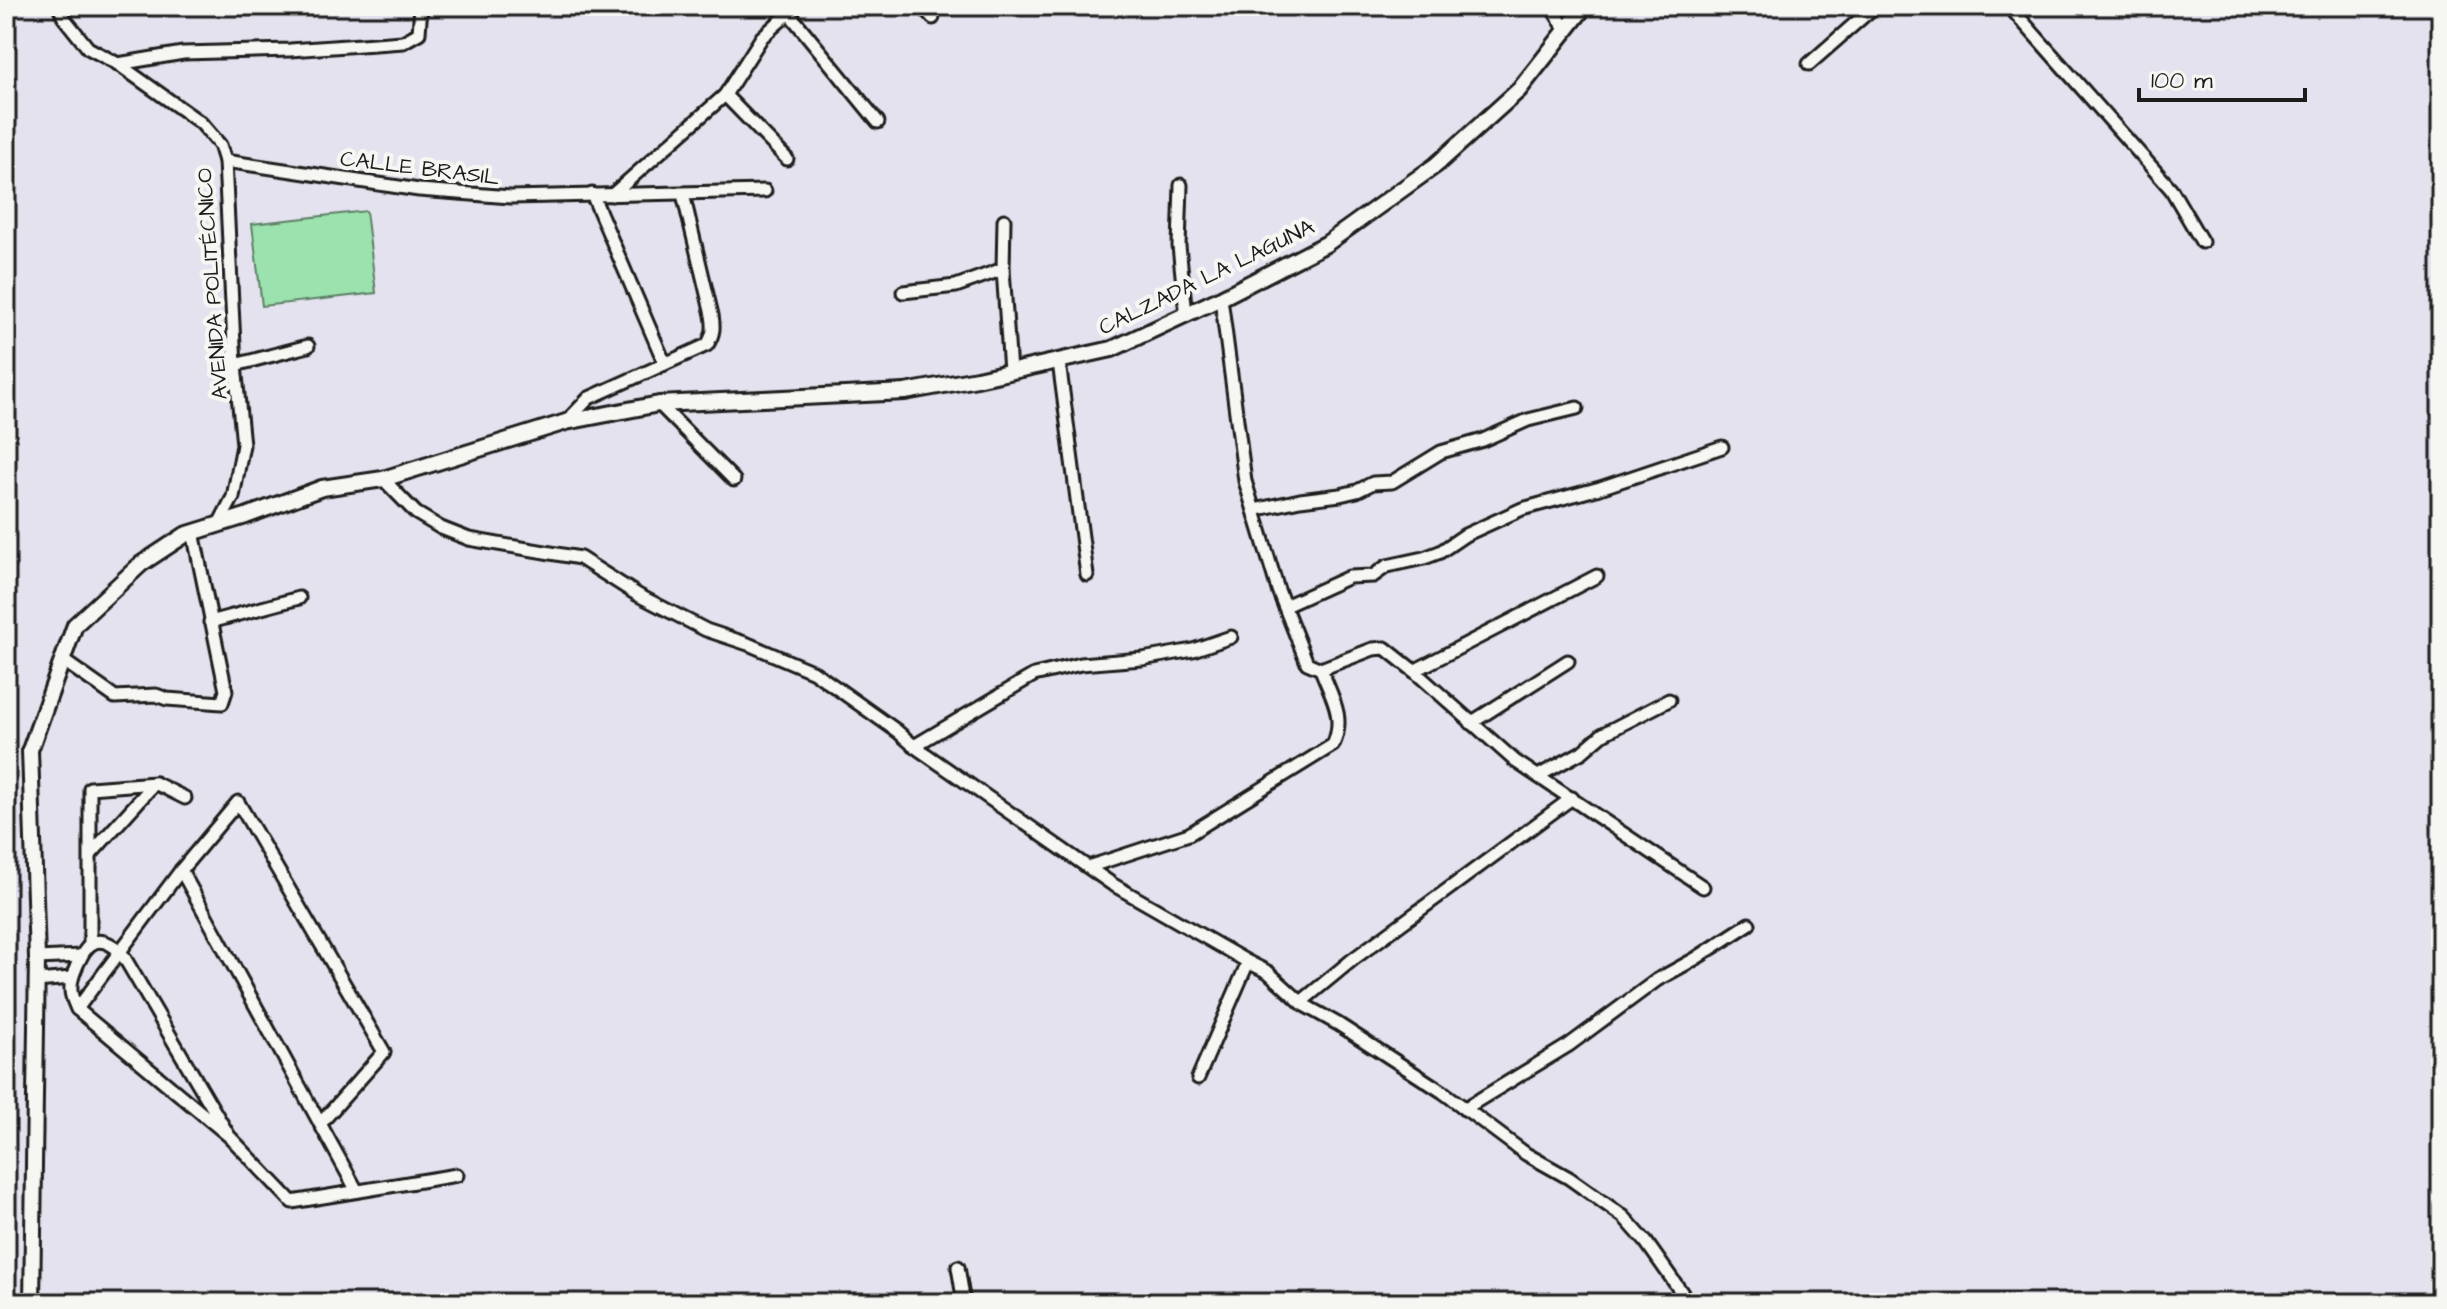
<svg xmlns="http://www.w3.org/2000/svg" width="2447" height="1309" viewBox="0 0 2447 1309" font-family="'Architects Daughter',sans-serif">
  <rect width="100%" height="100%" fill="#e3e2ee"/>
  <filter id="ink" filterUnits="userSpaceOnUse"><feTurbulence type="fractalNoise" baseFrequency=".0125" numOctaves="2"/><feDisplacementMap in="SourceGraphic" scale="16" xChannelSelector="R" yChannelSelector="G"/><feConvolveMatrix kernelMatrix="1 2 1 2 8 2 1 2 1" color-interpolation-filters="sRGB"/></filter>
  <g filter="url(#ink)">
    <path fill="#9ce2ae" stroke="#5c7f65" stroke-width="2" d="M366 211 376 293 262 306 252 224Z"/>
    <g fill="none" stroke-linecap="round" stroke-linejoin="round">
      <g stroke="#1c1c1c" stroke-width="17">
        <g id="minor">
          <path d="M59 6 64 18 88 48 118 64 201 123 220 145 225 161 235 365 243 445 233 497 219 524"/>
          <path d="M922 6 933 18"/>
          <path d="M1551 6 1566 30"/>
          <path d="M2009 6 2171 189 2202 242"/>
          <path d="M788 12 878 122"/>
          <path d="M118 64 183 53 290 50 403 42 419 33 421 6"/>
          <path d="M1809 64 1875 6"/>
          <path d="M725 95 787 159"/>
          <path d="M225 161 419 190 511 197 765 191"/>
          <path d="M1181 185 1179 246 1186 314"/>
          <path d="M592 194 665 364"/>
          <path d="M612 195 725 95 762 37 797 6"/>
          <path d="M1004 220 1003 269 1010 372"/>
          <path d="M903 292 956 286 1003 269"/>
          <path d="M1221 298 1245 481 1278 590 1307 663 1321 669 1373 649 1385 648 1414 671 1515 761 1703 887"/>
          <path d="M1059 362 1087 575"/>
          <path d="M235 365 308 346"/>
          <path d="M659 404 734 480"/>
          <path d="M566 422 589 398 707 345C714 334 714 327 712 315L683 194"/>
          <path d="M383 479 416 513 441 528 469 539 580 558 638 595 706 630 748 644 814 672 897 731 914 746 1112 884 1248 962 1268 972 1304 1005 1338 1024 1443 1092 1526 1154 1569 1178 1624 1217 1646 1242 1689 1303"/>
          <path d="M1254 510 1300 500 1340 495 1357 491 1373 483 1392 482 1441 452 1483 440 1528 420 1577 408"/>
          <path d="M1285 606 1349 577 1373 576 1387 566 1424 558 1440 552 1465 535 1522 509 1600 488 1722 447"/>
          <path d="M210 622 299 598"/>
          <path d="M61 659 115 697 156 695 167 699 222 703 226 691 193 532"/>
          <path d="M1414 671 1597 576"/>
          <path d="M1471 723 1568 661"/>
          <path d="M914 746 1034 675 1081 664 1142 659 1193 650 1231 637"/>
          <path d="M1538 776 1582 752 1603 734 1669 700"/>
          <path d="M91 854 155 783"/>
          <path d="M1088 867 1189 834 1333 745C1346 717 1331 696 1321 669"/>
          <path d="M181 870 357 1191"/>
          <path d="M90 944V788L155 783 185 798"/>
          <path d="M37 958 81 956"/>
          <path d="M36 981 72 978"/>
          <path d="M1301 1002 1352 960 1572 798"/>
          <path d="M77 1009 181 870 238 802 384 1052 320 1124"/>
          <path d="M1198 1078 1248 962"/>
          <path d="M1464 1109 1569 1045 1657 980 1695 959 1749 924"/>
          <path d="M229 1136 121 952C99 933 88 940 77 965 74 973 70 980 71 990 71 997 74 1002 77 1009L229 1136 292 1202 457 1175"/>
          <path d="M958 1267 964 1303"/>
          <path d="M674 1303 689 1301"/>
        </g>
      </g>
      <g stroke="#1c1c1c" stroke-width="20">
        <path id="tertiary" d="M32 1303 37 958 30 750 75 625 141 564 185 535 246 516 322 488 383 479 566 422 659 404 905 392 977 379 1112 349 1221 298 1326 244 1436 165 1519 90 1585 6"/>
      </g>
      <use href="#minor" stroke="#f6f6f2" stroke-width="11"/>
      <use href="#tertiary" stroke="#f6f6f2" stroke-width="14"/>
    </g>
  </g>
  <g text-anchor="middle" stroke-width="8" stroke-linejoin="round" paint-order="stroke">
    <g font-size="22" fill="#1c1c1c" stroke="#f6f6f2">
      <text transform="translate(420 167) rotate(7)" y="8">CALLE BRASIL</text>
      <text transform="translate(1206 276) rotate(-26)" y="8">CALZADA LA LAGUNA</text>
      <text transform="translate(211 284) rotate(-94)" y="8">AVENIDA POLITÉCNICO</text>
    </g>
  </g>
  <rect width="2447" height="1309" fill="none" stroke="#f6f6f2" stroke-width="32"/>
  <rect x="16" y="16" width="2415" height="1277" fill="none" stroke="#1c1c1c" stroke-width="3" filter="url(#ink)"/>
  <path d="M2139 88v12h166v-12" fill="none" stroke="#1c1c1c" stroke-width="4"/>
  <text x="2151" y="88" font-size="24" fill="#1c1c1c" stroke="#f6f6f2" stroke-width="6" paint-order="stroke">100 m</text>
</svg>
